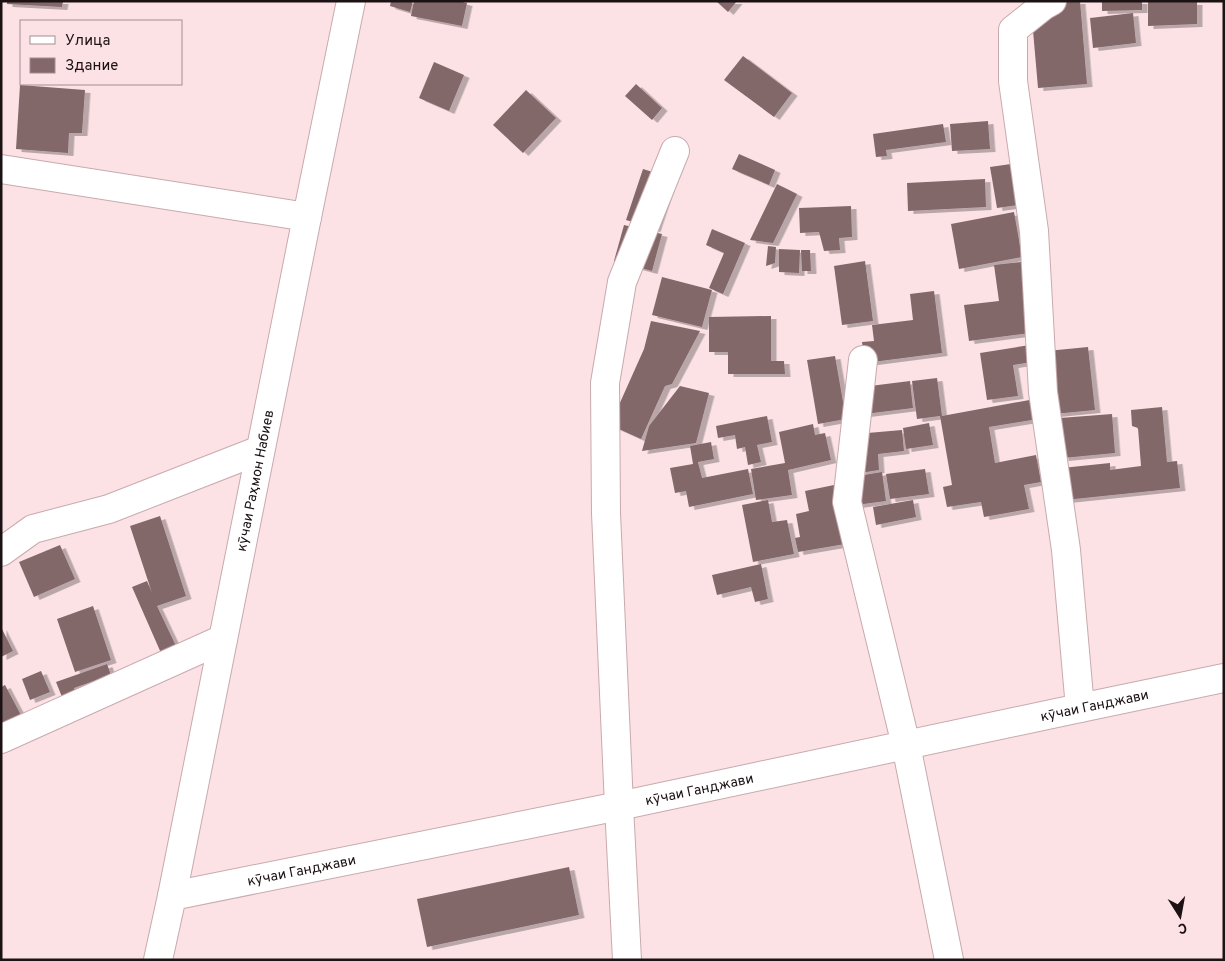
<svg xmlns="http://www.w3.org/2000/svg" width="1225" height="961" viewBox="0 0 1225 961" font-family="Overpass,sans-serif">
  <defs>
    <filter id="shadow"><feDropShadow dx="5.5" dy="3" stdDeviation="0" flood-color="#0004"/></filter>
  </defs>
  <rect width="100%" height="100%" fill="#fce2e5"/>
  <g fill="#83676b" filter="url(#shadow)">
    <path d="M7 1H63L62 7 7 4Z"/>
    <path d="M391 1H413L410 12 390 6Z"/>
    <path d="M414 1H458L467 3 462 26 411 16Z"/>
    <path d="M716 1H737L728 12Z"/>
    <path d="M1064 1H1080L1087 84 1038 88 1032 19Z"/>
    <path d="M1102 1H1142V10L1102 11Z"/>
    <path d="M1148 1 1197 2V24L1148 26Z"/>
    <path d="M1133 13 1136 43 1093 48 1090 18Z"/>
    <path d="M743 56 792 93 774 117 724 80Z"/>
    <path d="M434 62 464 75 449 111 419 98Z"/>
    <path d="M636 84 662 108 652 120 625 96Z"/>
    <path d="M20 85 85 90 82 133H69L68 153 16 149Z"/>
    <path d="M526 90 556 118 523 153 493 125Z"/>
    <path d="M988 121 990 149 952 151 950 124Z"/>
    <path d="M943 124 946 142 886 150 887 156 876 157 873 134Z"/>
    <path d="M739 154 775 170 769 185 732 169Z"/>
    <path d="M1011 164 1018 205 997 208 990 167Z"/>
    <path d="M643 169 672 178 655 229 626 220Z"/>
    <path d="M985 179 986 207 908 211 907 183Z"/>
    <path d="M777 184 797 194 773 243 750 240Z"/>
    <path d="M851 206 852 237 839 238 840 250 824 251 819 232 800 233 799 208Z"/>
    <path d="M1014 212 1022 257 959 269 951 224Z"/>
    <path d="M624 225 662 234 652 271 614 261Z"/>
    <path d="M712 229 745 243 723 294 709 288 724 253 706 245Z"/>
    <path d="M768 246 776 247 775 263 766 266Z"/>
    <path d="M779 249 800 250 799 273 779 272Z"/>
    <path d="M801 250H810L811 271H802Z"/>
    <path d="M865 261 873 321 842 325 834 266Z"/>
    <path d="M1021 262 1030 333 969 341 964 305 999 301 994 265Z"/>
    <path d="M662 277 712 290 702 327 652 315Z"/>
    <path d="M934 291 942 353 865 363 862 342 874 341 872 325 913 320 910 294Z"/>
    <path d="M771 316V361H784L785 374H728V352H709V317Z"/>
    <path d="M651 321 700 331 672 384 665 386 641 439 610 425 644 349Z"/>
    <path d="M1030 345 1032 362 1013 365 1018 396 987 400 980 353Z"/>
    <path d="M1088 347 1095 410 1054 414 1047 351Z"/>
    <path d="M835 356 846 419 818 424 807 360Z"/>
    <path d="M937 378 942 416 1035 399 1038 419 989 427 995 463 1036 455 1041 482 1024 485 1029 509 984 517 981 502 947 507 943 487 952 485 940 416 917 419 912 381Z"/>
    <path d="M910 381 913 408 865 414 862 387Z"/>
    <path d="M680 386 709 393 696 443 642 451 649 426Z"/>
    <path d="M1162 407 1167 462 1177 461 1180 488 1065 500 1062 468 1110 463V470L1141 466 1138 428 1132 426 1131 410Z"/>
    <path d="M1112 414 1115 453 1063 458 1060 418Z"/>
    <path d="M767 416 772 442 757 445 761 462 748 465 745 447 737 449 735 435 718 438 716 426Z"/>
    <path d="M929 423 933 445 906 449 903 428Z"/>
    <path d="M813 424 815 435 825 433 831 460 788 470 792 495 756 500 751 469 785 463 779 432Z"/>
    <path d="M902 430 904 451 878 454 879 470 860 473 856 434Z"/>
    <path d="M711 442 714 459 698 462 702 478 748 469 753 494 689 507 686 491 675 493 670 468 693 464 690 446Z"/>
    <path d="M925 469 929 494 890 499 886 474Z"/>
    <path d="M882 472 886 501 856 505 852 477Z"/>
    <path d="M834 485 845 544 798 552 795 538 800 537 796 514 809 511 805 491Z"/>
    <path d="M768 500 772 522 787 520 794 554 753 562 742 505Z"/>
    <path d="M913 500 916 517 876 525 873 507Z"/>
    <path d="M160 516 186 596 157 606 176 646 161 653 132 587 147 581 152 593 130 526Z"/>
    <path d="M60 545 75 579 34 597 19 562Z"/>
    <path d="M761 564 768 599 755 602 751 587 717 595 712 575Z"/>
    <path d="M93 606 111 660 75 672 57 619Z"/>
    <path d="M1 627 13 651 1 657Z"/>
    <path d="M107 664 111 675 74 688 78 697 64 702 56 682Z"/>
    <path d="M41 671 50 692 30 700 22 679Z"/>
    <path d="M5 685 22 717 1 728V687Z"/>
    <path d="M569 867 579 915 427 947 417 899Z"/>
  </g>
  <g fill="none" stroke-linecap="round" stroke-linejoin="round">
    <g stroke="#c8aaae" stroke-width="30">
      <g id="minor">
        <path d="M1052 1 1043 6 1013 30V81L1034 231 1043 392 1066 550 1080 708"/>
        <path d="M1 169 307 217"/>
        <path d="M863 360 847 502 906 745 949 960"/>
        <path d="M1 552 33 529 109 509 260 450"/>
        <path d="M1 739 223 639"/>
        <path id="s1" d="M172 896 619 806 1080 708 1224 678"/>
        <path id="s2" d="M158 960 172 896 307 217 351 1"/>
        <path d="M627 960 619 806 606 513 605 383 622 282 675 151"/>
      </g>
    </g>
    <use href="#minor" stroke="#fff" stroke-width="28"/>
  </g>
  <g text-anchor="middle" stroke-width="4" stroke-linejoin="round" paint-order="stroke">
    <g font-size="14" fill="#1c1113" stroke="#fce2e5">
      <text dy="5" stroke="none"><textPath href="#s2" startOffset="489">кӯчаи Раҳмон Набиев</textPath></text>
      <text dy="5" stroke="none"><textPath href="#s1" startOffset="942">кӯчаи Ганджави</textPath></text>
      <text dy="5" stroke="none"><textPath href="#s1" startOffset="538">кӯчаи Ганджави</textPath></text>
      <text dy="5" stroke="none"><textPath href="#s1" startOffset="132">кӯчаи Ганджави</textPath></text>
    </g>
  </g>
  <rect width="1225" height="961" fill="none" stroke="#1c1113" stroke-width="5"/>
  <rect x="20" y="20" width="162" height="65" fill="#fce2e5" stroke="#a28e91"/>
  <rect x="30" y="36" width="25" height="8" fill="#ffffff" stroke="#a28e91"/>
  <text x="65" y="45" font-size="15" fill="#1c1113">Улица</text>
  <rect x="30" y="58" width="25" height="15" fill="#83676b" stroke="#a28e91"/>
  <text x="65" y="70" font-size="15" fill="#1c1113">Здание</text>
  <g transform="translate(1180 916) rotate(169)" stroke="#fce2e5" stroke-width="4" paint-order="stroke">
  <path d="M0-4L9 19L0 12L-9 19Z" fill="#1c1113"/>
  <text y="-8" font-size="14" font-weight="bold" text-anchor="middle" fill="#1c1113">С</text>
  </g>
</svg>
